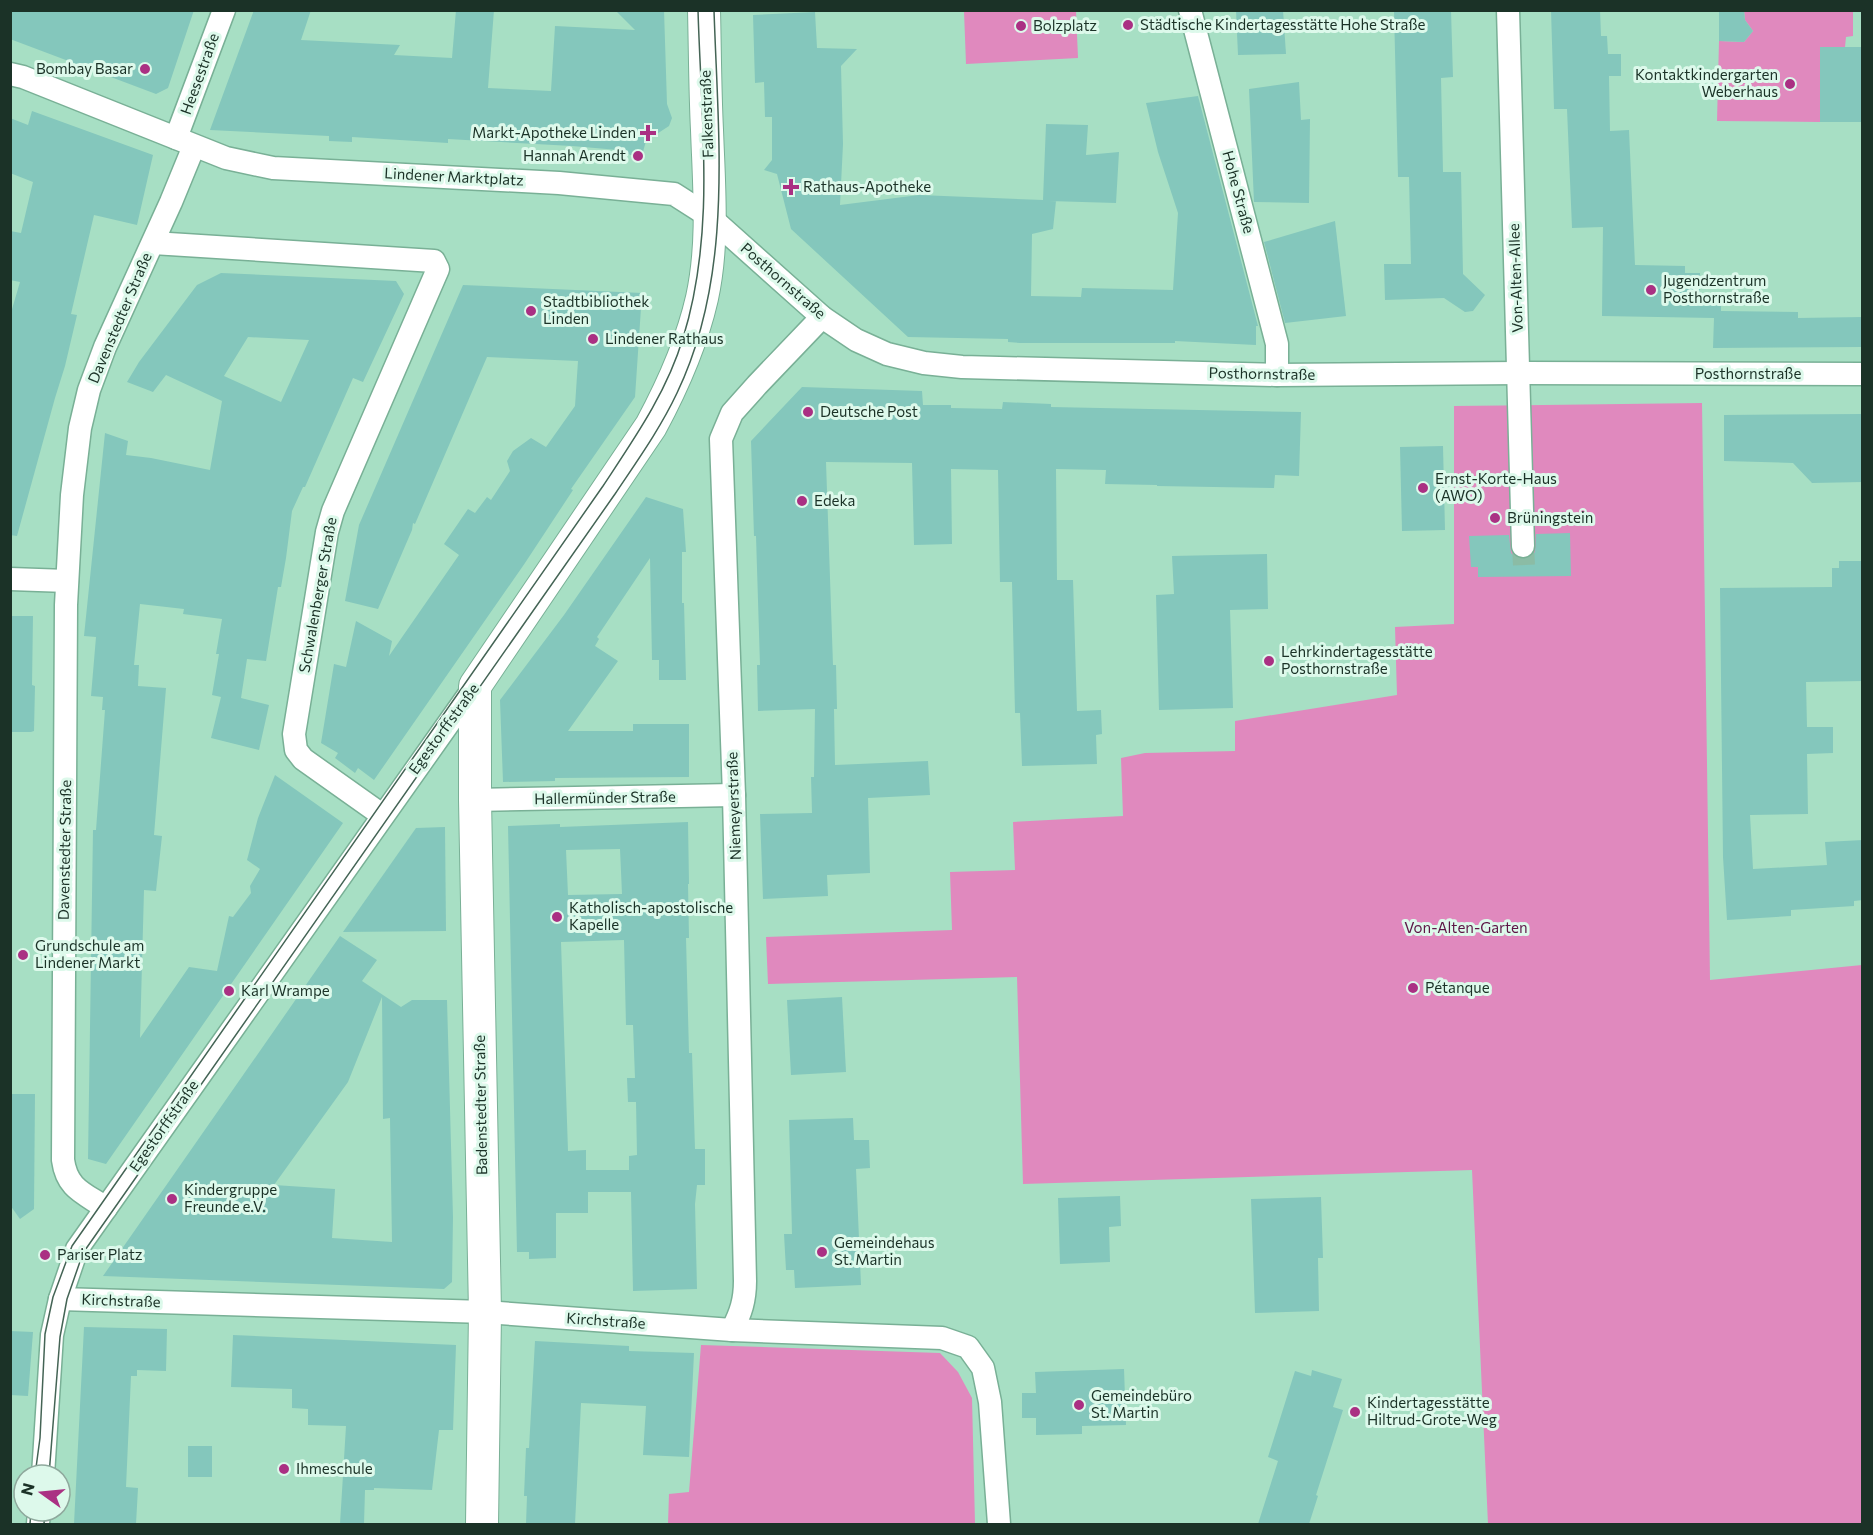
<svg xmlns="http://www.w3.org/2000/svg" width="1873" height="1535" viewBox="0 0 1873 1535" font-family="Commissioner,sans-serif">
  <rect width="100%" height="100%" fill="#a7dfc4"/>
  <g fill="#e089be">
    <path d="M964 11H1076L1078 58 966 64Z"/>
    <path d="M1744 11H1853V36L1846 37 1845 47 1820 122 1717 121 1719 41 1744 42 1753 31 1745 20Z"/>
    <path d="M1702 403 1710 980 1862 965V1524H1488L1472 1170 1023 1184 1017 977 768 984 766 937 952 930 950 872 1015 870 1013 822 1123 816 1121 758 1145 753 1235 751V721L1397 695 1395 627 1454 624V406Z"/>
    <path d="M701 1345 940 1353 958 1372 972 1398 975 1524H668L669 1494 689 1492Z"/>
  </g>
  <g fill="#84c7bc" fill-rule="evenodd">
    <path d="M10 10H194L168 88 156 94 10 39Z"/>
    <path d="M254 10H311L301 40 400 45 394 55 452 58 456 10H494L488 88 551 91 555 26 635 30 615 10H664L667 104 672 118 669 126 646 141 641 159 618 150 572 146 448 139V143L352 137V142L329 141V136L210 130Z"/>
    <path d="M1236 10H1283L1286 54 1238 55Z"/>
    <path d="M1394 10H1451L1453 77 1441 78 1443 172H1461L1463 274 1485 295 1473 311 1465 312 1444 298 1385 300 1384 264H1411L1409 177H1398Z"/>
    <path d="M1551 10H1600L1601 36H1607L1608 54H1621V76H1609L1610 131 1629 130 1635 265 1685 266V273H1700V296L1721 295V311L1798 312V318L1863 317V347L1713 348 1714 318 1602 316 1603 227 1572 228 1567 109H1554Z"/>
    <path d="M1719 10H1744L1745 20 1753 31 1744 42 1719 41Z"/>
    <path d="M815 12 817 48 857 49 841 66 843 144 840 205 919 195 1043 200 1046 124 1088 125 1086 155 1119 152 1116 203 1049 201H1056L1053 229 1032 234 1031 296 1081 297 1082 288 1173 290 1178 213 1158 152 1146 103 1198 96 1258 326H1256V345L1175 341V343H1020L1008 342V339L908 337 791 229 777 174 764 170 772 160V117H765L764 82 755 83 753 15Z"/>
    <rect x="1820" y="47" width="43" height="75"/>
    <path d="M1299 82 1301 120 1310 119 1309 203 1254 202 1249 89Z"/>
    <path d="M32 111 153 155 137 225 94 215 71 314 77 315 65 366 55 398 17 536 10 535V316L20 282 10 280V231L21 233 33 182 10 173V118L28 125Z"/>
    <path d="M1335 221 1346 316 1285 323 1264 242Z"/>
    <path d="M221 273 396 281 404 294 363 382 353 378 305 487H303L292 511 286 558 281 587H278L266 661 247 659 241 698 269 705 259 750 211 738 221 697 212 695 219 654H216L222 619 183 614 184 609 140 604 134 665H139L138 686 166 688 154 835 162 836 156 891 144 890 140 1038 189 967 217 971 229 916 233 917 251 893 250 886 260 869 247 860 258 818 275 775 343 823 106 1164 88 1159 93 830H96L105 710H102L103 697 91 696 96 637 84 636 105 433 128 441 126 455 151 458 210 470 222 401 166 375 153 392 127 382 139 362 197 285ZM248 337 309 340 281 402 224 376Z"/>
    <path d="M463 285 642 293 635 397 571 489 573 490 525 563 374 780 358 768 355 773 335 758 338 753 321 743 334 664 346 667 356 621 392 641 389 656 459 555 444 544 468 509 475 513 487 497 491 500 510 471 507 461 513 451 531 438 546 447 575 406 578 361 487 357 415 524 413 523 412 530 378 609 345 601 359 525Z"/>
    <path d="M802 387 922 391 923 405H951V408L1002 409 1003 402 1051 404V407L1301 412 1299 476 1275 475 1274 488 1157 486V485L1105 484 1106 470 1056 469 1057 580H1073L1077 711 1101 710 1102 734 1096 735 1097 764 1022 766 1020 713H1015L1012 582H1000L998 470 951 469 952 544 914 545 912 463 826 462 833 665H836L837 709H829H834L835 765 928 761 930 795 868 798 870 873 827 875 828 896 763 899 760 814 812 813 811 777H814L815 709 758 711 757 665H760L756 536H754L751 441Z"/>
    <path d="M1863 414V482L1812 483 1793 463 1724 461V415Z"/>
    <path d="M1443 446 1445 530 1402 531 1400 447Z"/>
    <path d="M646 497 683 509 686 552H682V603H684L686 680H659V660H652L650 558 597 637 599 639 595 646 618 661 568 731H633V724H689V777L555 778V781L503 782 500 700 564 615Z"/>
    <path d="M1570 533 1571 576 1478 577V567H1471L1469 536 1509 535 1511 553 1516 558 1523 559 1530 558 1535 552 1536 534Z"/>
    <path d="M1267 554 1268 609 1230 610 1233 708 1159 710 1156 595 1174 594 1172 556Z"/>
    <path d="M1839 561H1863V681L1806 682 1807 727H1833V753L1807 754 1808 814 1750 815 1753 869 1827 865 1825 842 1863 840V900L1854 901V906L1791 910V916L1727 920 1723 857 1720 588 1832 587V568H1839Z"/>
    <path d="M10 616H33L32 685 35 686 34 731 31 732H10Z"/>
    <path d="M688 822 689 884H688L689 938H686L689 1053H692L695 1149H705V1185H697L695 1204 697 1289 633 1291 631 1192H588V1213H556V1258L529 1259V1252H517L508 826 560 824V827ZM620 849 622 894 568 895 566 850ZM624 940 626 1025H633L635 1078H627L628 1102H636L637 1155 629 1156V1170H586V1150L568 1151 561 942Z"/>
    <path d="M445 827 446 931 343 932 416 828Z"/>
    <path d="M340 936 377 960 362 981 401 1007 412 1000H447L453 1217 452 1282 444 1289 103 1276ZM382 997 383 1119 390 1118 392 1242 332 1238 335 1189 274 1185 348 1082Z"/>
    <path d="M842 997 846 1072 791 1075 787 1000Z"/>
    <path d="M10 1094H35L34 1209 20 1219 10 1205Z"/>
    <path d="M853 1118 854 1140H869L870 1168 856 1169 861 1285 795 1288 794 1270H786L784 1234H792L789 1120Z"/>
    <path d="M1120 1196 1121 1226 1109 1227 1110 1262 1060 1264 1058 1198Z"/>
    <path d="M1321 1197 1323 1258H1318L1319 1311 1255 1313 1251 1199Z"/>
    <path d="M84 1327 167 1329 166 1371 137 1370V1376H131L126 1487 138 1488 136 1524H74Z"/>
    <path d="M10 1331 33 1332 28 1396 10 1395Z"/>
    <path d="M233 1335 456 1345 453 1430H439L432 1490 374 1488V1490H365L364 1524H340L346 1426 308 1425V1409L292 1408V1389L231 1387Z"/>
    <path d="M535 1341 629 1346V1351L694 1353 689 1457 643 1455 646 1406 581 1403 575 1524H526L527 1496H524L526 1448H529Z"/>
    <path d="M1124 1369 1126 1425 1082 1426V1434L1036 1435V1418H1022V1393H1036L1035 1372Z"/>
    <path d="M1312 1370 1342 1379 1333 1407 1343 1410 1316 1495 1318 1496 1309 1524H1258L1278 1461 1268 1457 1295 1371 1311 1376Z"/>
    <rect x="188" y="1446" width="24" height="31"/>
  </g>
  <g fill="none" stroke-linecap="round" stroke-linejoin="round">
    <path stroke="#8bbca5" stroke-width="22" stroke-dasharray="22 11" stroke-linecap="butt" d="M1523 546 1524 565"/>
    <g stroke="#79b096" stroke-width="25">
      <g id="street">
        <path d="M1190 10 1277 344V375"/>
        <path d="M1508 10 1523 546"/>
        <path d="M10 74 23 77 226 158 273 168 559 183 674 194 710 217 822 317 856 340 887 354 924 363 962 367 1277 375 1519 373 1862 374"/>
        <path d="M176 138 224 10"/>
        <path d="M153 243 434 261 438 269 333 511 327 532 294 734 296 750 303 759 382 815"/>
        <path d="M10 579 67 581"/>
        <path d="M475 800 734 795"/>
        <path d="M106 1208C84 1193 67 1189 63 1160L66 605 72 495 80 428 89 390 105 347 171 202 194 146"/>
        <path d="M60 1299 485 1312 732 1330 942 1338 968 1347 983 1368 990 1402 999 1524"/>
        <path d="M732 1330C741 1313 745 1300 745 1281L734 795 721 439 732 413 757 385 822 317"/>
        <path d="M43 1475 52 1335 60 1299 77 1249 475 686"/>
        <path d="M38 1524 39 1511"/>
      </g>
    </g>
    <g stroke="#79b096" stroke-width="34">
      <path id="secondary" d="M482 1524 485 1312 475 800V686L651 426C672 387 692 342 702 298 714 243 709 186 707 130 705 90 705 50 704 10"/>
    </g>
    <use href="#street" stroke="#fff" stroke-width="22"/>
    <use href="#secondary" stroke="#fff" stroke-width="32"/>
    <g stroke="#446455" stroke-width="1.5">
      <path d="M35 1475 40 1438 45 1334 53 1297 72 1246 603 486C634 439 667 392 683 338 716 232 701 119 698 10"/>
      <path d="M49 1475 60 1337 67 1299 83 1253 615 494C637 461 660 429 677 393 734 274 718 138 714 10"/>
      <path d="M30 1524 31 1511"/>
      <path d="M44 1524 45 1511"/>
    </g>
  </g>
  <g fill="#aa3083" stroke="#ddf9eb" stroke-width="2">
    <circle cx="1128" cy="25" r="6"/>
    <circle cx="1021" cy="26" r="6"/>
    <circle cx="145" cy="69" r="6"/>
    <circle cx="1790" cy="84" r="6"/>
    <path d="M645 124h6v6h6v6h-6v6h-6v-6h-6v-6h6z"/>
    <circle cx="638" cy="156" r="6"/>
    <path d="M788 178h6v6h6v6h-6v6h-6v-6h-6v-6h6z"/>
    <circle cx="1651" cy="290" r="6"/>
    <circle cx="531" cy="311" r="6"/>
    <circle cx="593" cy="339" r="6"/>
    <circle cx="808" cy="412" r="6"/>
    <circle cx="1423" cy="488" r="6"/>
    <circle cx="802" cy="501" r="6"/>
    <circle cx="1495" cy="518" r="6"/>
    <circle cx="1269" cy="661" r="6"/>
    <circle cx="557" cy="917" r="6"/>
    <circle cx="23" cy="955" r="6"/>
    <circle cx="1413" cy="988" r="6"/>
    <circle cx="229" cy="991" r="6"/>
    <circle cx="172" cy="1199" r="6"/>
    <circle cx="822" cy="1252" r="6"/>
    <circle cx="45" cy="1255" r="6"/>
    <circle cx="1079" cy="1405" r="6"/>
    <circle cx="1355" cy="1412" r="6"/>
    <circle cx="284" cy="1469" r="6"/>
  </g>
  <g text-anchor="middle" stroke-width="6" stroke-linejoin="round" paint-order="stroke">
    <g font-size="15" fill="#1b3227" stroke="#ddf9eb" text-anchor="start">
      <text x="1140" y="30">Städtische Kindertagesstätte Hohe Straße</text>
      <text x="1033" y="31">Bolzplatz</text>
      <text x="133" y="74" text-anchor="end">Bombay Basar</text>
      <text x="1778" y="80" text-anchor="end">Kontaktkindergarten<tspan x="1778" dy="17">Weberhaus</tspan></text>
      <text x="636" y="138" text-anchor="end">Markt-Apotheke Linden</text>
      <text x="626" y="161" text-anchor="end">Hannah Arendt</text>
      <text x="803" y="192">Rathaus-Apotheke</text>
      <text x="1663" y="286">Jugendzentrum<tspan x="1663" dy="17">Posthornstraße</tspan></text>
      <text x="543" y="307">Stadtbibliothek<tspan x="543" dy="17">Linden</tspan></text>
      <text x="605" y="344">Lindener Rathaus</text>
      <text x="820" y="417">Deutsche Post</text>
      <text x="1435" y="484">Ernst-Korte-Haus<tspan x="1435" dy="17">(AWO)</tspan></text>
      <text x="814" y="506">Edeka</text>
      <text x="1507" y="523">Brüningstein</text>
      <text x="1281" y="657">Lehrkindertagesstätte<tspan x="1281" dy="17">Posthornstraße</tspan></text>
      <text x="569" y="913">Katholisch-apostolische<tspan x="569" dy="17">Kapelle</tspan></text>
      <text x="35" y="951">Grundschule am<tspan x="35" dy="17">Lindener Markt</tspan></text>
      <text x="1425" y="993">Pétanque</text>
      <text x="241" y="996">Karl Wrampe</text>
      <text x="184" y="1195">Kindergruppe<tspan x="184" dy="17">Freunde e.V.</tspan></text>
      <text x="834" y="1248">Gemeindehaus<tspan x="834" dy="17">St. Martin</tspan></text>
      <text x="57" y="1260">Pariser Platz</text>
      <text x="1091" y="1401">Gemeindebüro<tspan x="1091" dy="17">St. Martin</tspan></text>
      <text x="1367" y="1408">Kindertagesstätte<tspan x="1367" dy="17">Hiltrud-Grote-Weg</tspan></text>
      <text x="296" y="1474">Ihmeschule</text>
    </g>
    <g font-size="15" fill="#1b3227" stroke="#ddf9eb">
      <text transform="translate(200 74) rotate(-70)" y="5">Heesestraße</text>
      <text transform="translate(707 114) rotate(-92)" y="5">Falkenstraße</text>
      <text transform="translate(454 177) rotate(3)" y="5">Lindener Marktplatz</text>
      <text transform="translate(1238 192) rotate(75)" y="5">Hohe Straße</text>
      <text transform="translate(1516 278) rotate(-92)" y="5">Von-Alten-Allee</text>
      <text transform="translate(783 281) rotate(41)" y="5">Posthornstraße</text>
      <text transform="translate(120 318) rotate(-67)" y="5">Davenstedter Straße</text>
      <text transform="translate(1262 374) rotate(1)" y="5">Posthornstraße</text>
      <text x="1748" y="379">Posthornstraße</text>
      <text transform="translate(318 595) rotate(-80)" y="5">Schwalenberger Straße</text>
      <text transform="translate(444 729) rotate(-54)" y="5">Egestorffstraße</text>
      <text transform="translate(605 798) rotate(-1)" y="5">Hallermünder Straße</text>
      <text transform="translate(734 806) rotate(-92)" y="5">Niemeyerstraße</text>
      <text transform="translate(65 850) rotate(-89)" y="5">Davenstedter Straße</text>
      <text transform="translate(481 1105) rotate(-91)" y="5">Badenstedter Straße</text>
      <text transform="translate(164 1126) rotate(-55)" y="5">Egestorffstraße</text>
      <text transform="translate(121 1301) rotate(2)" y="5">Kirchstraße</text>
      <text transform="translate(606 1321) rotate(4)" y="5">Kirchstraße</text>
    </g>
    <g font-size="15" fill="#5c1545" stroke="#ddf9eb">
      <text x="1466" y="933">Von-Alten-Garten</text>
    </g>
  </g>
  <rect width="1873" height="1535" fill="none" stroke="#1b3227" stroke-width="24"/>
  <g transform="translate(42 1493) rotate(285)"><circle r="28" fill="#ddf9eb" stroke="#8fa99d" stroke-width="1.5"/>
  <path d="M0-4.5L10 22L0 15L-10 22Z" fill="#aa3083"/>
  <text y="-9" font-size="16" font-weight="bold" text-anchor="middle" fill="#1b3227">N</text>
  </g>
</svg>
